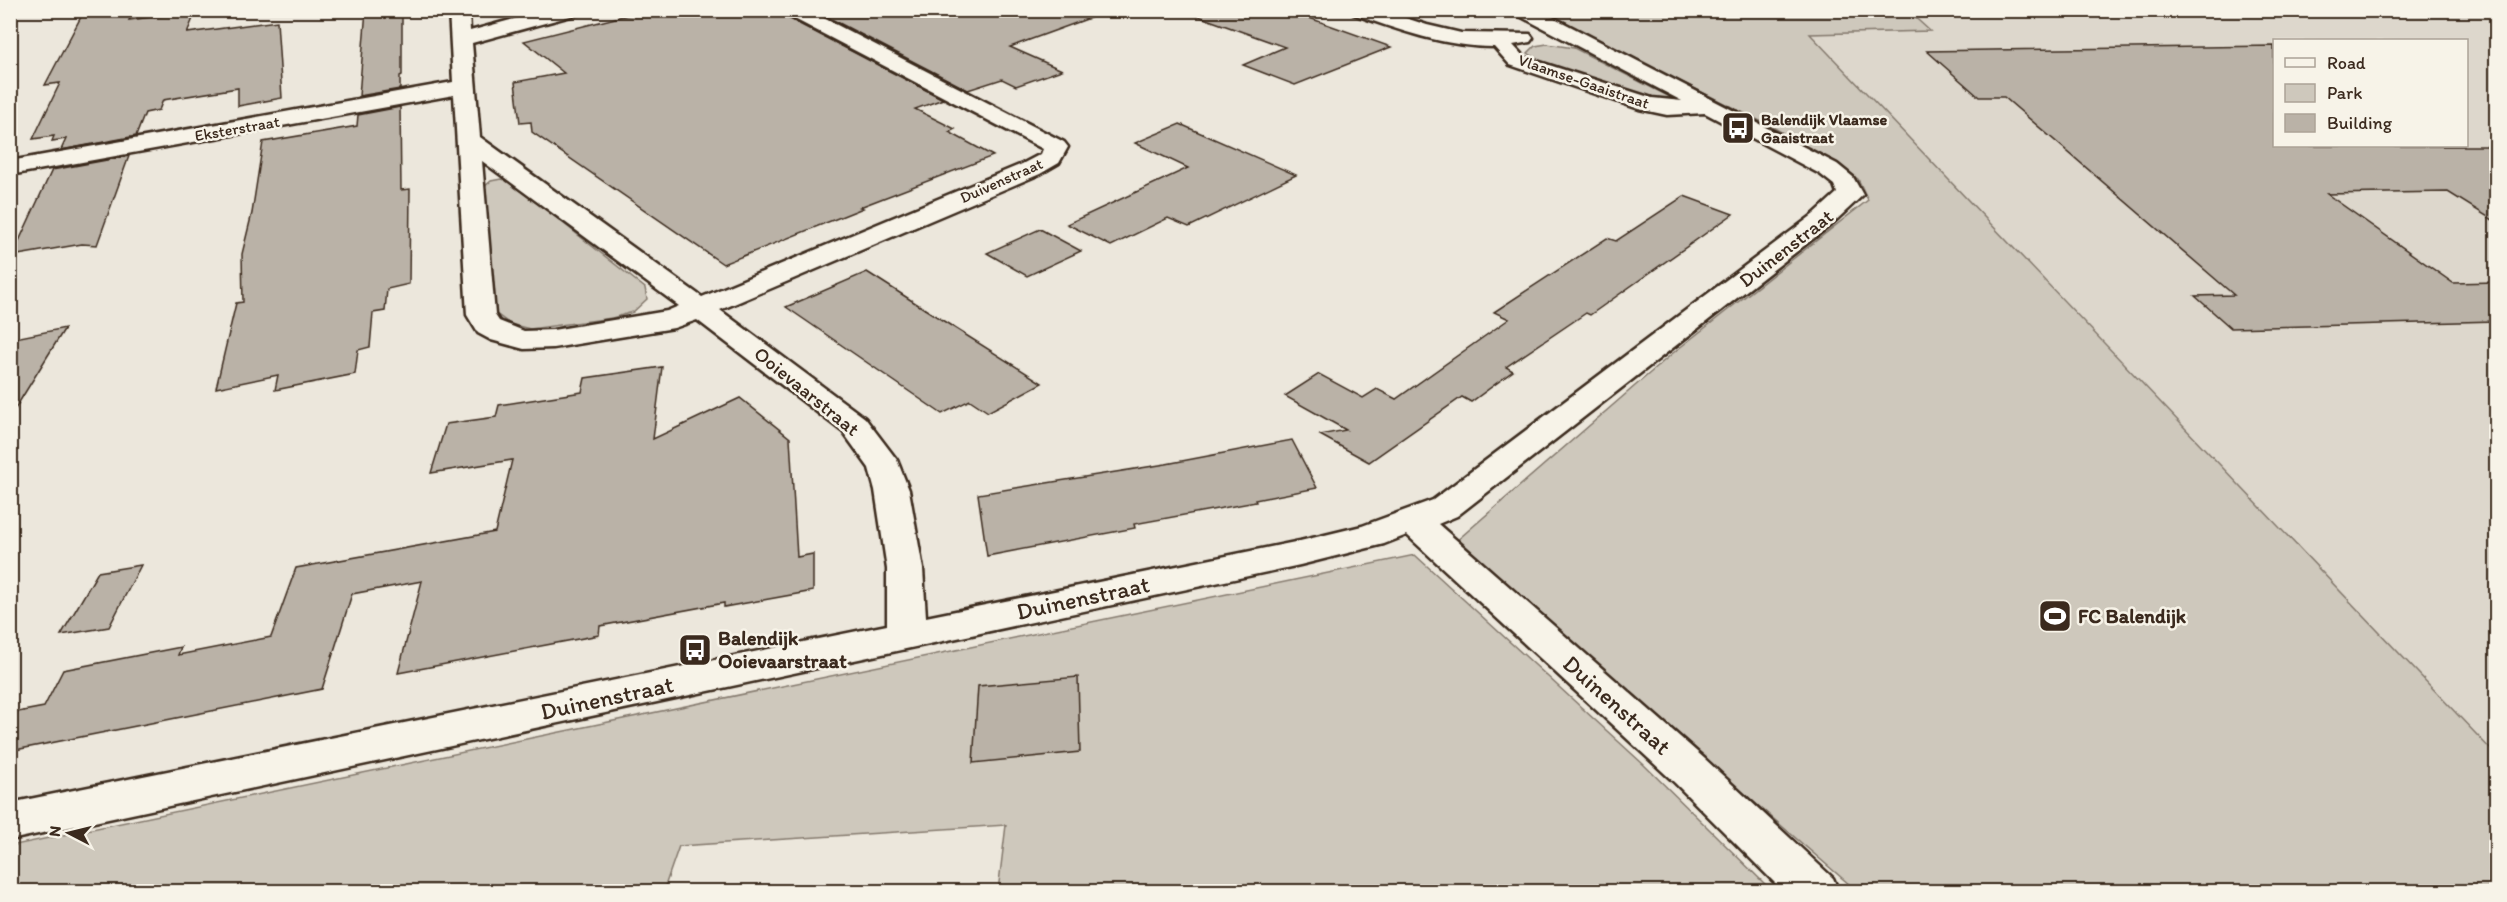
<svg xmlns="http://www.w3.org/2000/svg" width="2507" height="902" viewBox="0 0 2507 902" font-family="Itim,sans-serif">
  <rect width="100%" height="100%" fill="#ece7dc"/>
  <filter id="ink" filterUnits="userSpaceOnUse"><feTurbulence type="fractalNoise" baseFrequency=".0167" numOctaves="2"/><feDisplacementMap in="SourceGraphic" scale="12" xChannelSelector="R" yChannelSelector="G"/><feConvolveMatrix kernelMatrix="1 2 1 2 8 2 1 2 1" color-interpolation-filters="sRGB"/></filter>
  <g filter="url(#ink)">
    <path fill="#ddd7cc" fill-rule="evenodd" d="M1908 10 2496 11V755L1809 34 1930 31ZM2274 40H2466V146H2274Z"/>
    <g fill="#cec8bc" stroke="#84796d" stroke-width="1.5">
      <path d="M1539 11H1908L1930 31 1810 34 2496 755V891H1857L1454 543 1673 353 1868 200 1858 179 1776 129Z"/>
      <path d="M1547 44 1574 48 1670 97V101L1653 99 1538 60 1528 53 1535 46Z"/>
      <path d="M501 179 510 181 645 288 647 299 633 312 612 318 530 329 510 324 495 313 484 187 491 181Z"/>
      <path d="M1415 555 1643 764 1772 891H998L1006 825 679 846 663 892 11 891 10 846Z"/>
    </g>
    <g fill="#bab2a7" stroke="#3b2a1e" stroke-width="1.5">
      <path d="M119 10H134L129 20 196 11 187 33 277 21 282 98 238 106V88L163 100 159 110 145 113 136 136 61 150 66 139 52 141 54 136 33 139 60 83 45 85 82 15Z"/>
      <path d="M366 10H402V75L400 76V89L359 96Z"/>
      <path d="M647 10H781L784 16 943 99 915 109 955 129 949 132 993 156 860 207 863 208 723 264 532 132 531 122 520 123 515 82 564 73 524 41Z"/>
      <path d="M814 10H1097L1098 15 1010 47 1062 70 1016 86 1002 79 968 90Z"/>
      <path d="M1196 10H1287L1391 47 1295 85 1243 65 1285 47 1195 15Z"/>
      <path d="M2274 46V146H2496V222L2448 192 2327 194 2453 283 2496 282V321L2231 328 2195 296 2234 295 2004 97H1979L1927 51Z"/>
      <path d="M400 107 401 190 410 189 409 284 387 289 385 311 373 313 370 347 358 350 355 374 275 390 278 375 216 388 236 303 243 302 242 254 252 213 263 142 357 126 358 115Z"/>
      <path d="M1180 124 1296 175 1189 227 1168 218 1111 246 1067 224 1188 168 1135 143Z"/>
      <path d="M129 156 97 245 82 244 12 256 52 170Z"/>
      <path d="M1684 196 1733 214 1590 315 1586 313 1506 367 1513 371 1471 402 1462 397 1369 462 1320 435 1346 430 1285 396 1319 374 1363 398 1377 389 1396 399 1509 319 1494 312 1607 238 1616 241Z"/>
      <path d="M1040 229 1081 251 1027 276 987 253Z"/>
      <path d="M867 272 942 320 1042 383 988 412 970 400 942 414 786 307Z"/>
      <path d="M65 328 42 365 10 417V339Z"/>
      <path d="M662 367 653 439 740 398 790 438 797 557 813 554V591L724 607V603L600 626 599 635 398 673 422 581 352 594 322 689 10 751V727L18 712 44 707 63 670 181 647 178 655 271 637 296 568 495 532 512 460 431 473 446 424 496 417 499 405 582 392 585 378Z"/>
      <path d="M1292 440 1317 488 1255 500 1256 502 1134 524 1135 528 987 556 978 494 1166 464Z"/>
      <path d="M141 565 109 627 61 635 98 572Z"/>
      <path d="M1078 677 1080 752 973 763 978 686Z"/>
    </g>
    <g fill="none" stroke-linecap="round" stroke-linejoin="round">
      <g stroke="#3b2a1e" stroke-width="5">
        <path id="minor" d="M449 10H469L470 31 547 10H580L578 14 472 43 480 137 702 297 1022 164 1041 154 1043 149 785 14 783 10H808L1064 142 1068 147 1059 163 1040 174 720 310 865 418 897 460 909 490 923 569 926 617 1300 541 1362 526 1433 500 1814 214 1837 193 1834 185 1820 174 1705 113 1667 115 1639 109 1510 65 1494 47C1445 47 1399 30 1353 14L1351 10H1381L1427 25 1461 33 1530 34 1533 38 1530 42 1513 45 1524 57 1652 98 1682 101 1516 14 1514 10H1539L1837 164 1853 177 1863 195 1832 224 1457 516 1438 524 1705 759 1833 878 1839 892H1784L1675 783 1407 535 1384 544 1300 565 10 840V803L887 625V569L875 490 869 468 843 432 697 320 674 328 553 348 524 349 491 340 478 333 467 315 454 95 10 175V161L453 82ZM482 161 679 306 667 311 553 330 524 331 499 321 495 315Z"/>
      </g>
      <use href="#minor" fill="#f7f3e8" fill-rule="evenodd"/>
    </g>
  </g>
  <defs>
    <g id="bus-square" transform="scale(1.725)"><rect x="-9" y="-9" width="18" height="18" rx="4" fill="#3b2a1e" stroke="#f7f3e8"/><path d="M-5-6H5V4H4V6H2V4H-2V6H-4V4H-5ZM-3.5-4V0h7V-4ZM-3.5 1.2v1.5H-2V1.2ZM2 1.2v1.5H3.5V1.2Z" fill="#fff"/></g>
    <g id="stadium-square" transform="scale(1.725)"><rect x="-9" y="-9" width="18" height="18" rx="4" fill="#3b2a1e" stroke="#f7f3e8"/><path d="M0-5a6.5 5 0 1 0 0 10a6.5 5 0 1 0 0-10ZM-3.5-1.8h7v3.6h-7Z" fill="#fff"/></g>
  </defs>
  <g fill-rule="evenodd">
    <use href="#bus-square" x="1738" y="128"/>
    <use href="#stadium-square" x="2055" y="616"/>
    <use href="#bus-square" x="695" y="650"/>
  </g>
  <g text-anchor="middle" stroke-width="5" stroke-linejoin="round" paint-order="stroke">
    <g font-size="16" fill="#3b2a1e" stroke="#f7f3e8">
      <text transform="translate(1584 81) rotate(19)" y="6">Vlaamse-Gaaistraat</text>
      <text transform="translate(237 128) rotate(-10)" y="6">Eksterstraat</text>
      <text transform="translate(1001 180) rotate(-24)" y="6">Duivenstraat</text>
    </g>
    <g font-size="16" font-weight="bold" fill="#3b2a1e" stroke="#f7f3e8" text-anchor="start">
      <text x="1761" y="125">Balendijk Vlaamse<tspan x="1761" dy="18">Gaaistraat</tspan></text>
    </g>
    <g font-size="20" fill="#3b2a1e" stroke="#f7f3e8">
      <text transform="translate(1786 248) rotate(-38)" y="7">Duinenstraat</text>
      <text transform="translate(807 391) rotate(39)" y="7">Ooievaarstraat</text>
    </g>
    <g font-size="20" font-weight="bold" fill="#3b2a1e" stroke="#f7f3e8" text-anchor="start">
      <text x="2078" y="623">FC Balendijk</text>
      <text x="718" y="645">Balendijk<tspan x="718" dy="23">Ooievaarstraat</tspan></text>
    </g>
    <g font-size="24" fill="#3b2a1e" stroke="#f7f3e8">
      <text transform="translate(1083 598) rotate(-12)" y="8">Duinenstraat</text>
      <text transform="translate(607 698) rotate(-12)" y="8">Duinenstraat</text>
      <text transform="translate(1617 705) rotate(42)" y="8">Duinenstraat</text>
    </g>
  </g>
  <rect width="2507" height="902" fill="none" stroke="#f7f3e8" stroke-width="36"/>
  <rect x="18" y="18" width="2471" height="866" fill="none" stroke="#3b2a1e" stroke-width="2" filter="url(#ink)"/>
  <rect x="2273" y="39" width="195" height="108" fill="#f7f3e8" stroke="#aca397" stroke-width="1.5"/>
  <rect x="2285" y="58" width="30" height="9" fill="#f7f3e8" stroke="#aca397" stroke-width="1.5"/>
  <text x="2327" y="69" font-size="18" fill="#3b2a1e">Road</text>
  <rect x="2285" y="84" width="30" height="18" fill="#cec8bc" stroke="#aca397" stroke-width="1.5"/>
  <text x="2327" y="99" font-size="18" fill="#3b2a1e">Park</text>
  <rect x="2285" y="114" width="30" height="18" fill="#bab2a7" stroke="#aca397" stroke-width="1.5"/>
  <text x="2327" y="129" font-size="18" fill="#3b2a1e">Building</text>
  <g transform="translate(69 833) rotate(277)" stroke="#f7f3e8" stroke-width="4.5" paint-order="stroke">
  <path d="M0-4.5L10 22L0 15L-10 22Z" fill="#3b2a1e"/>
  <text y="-9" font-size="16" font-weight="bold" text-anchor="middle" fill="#3b2a1e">N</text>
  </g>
</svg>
